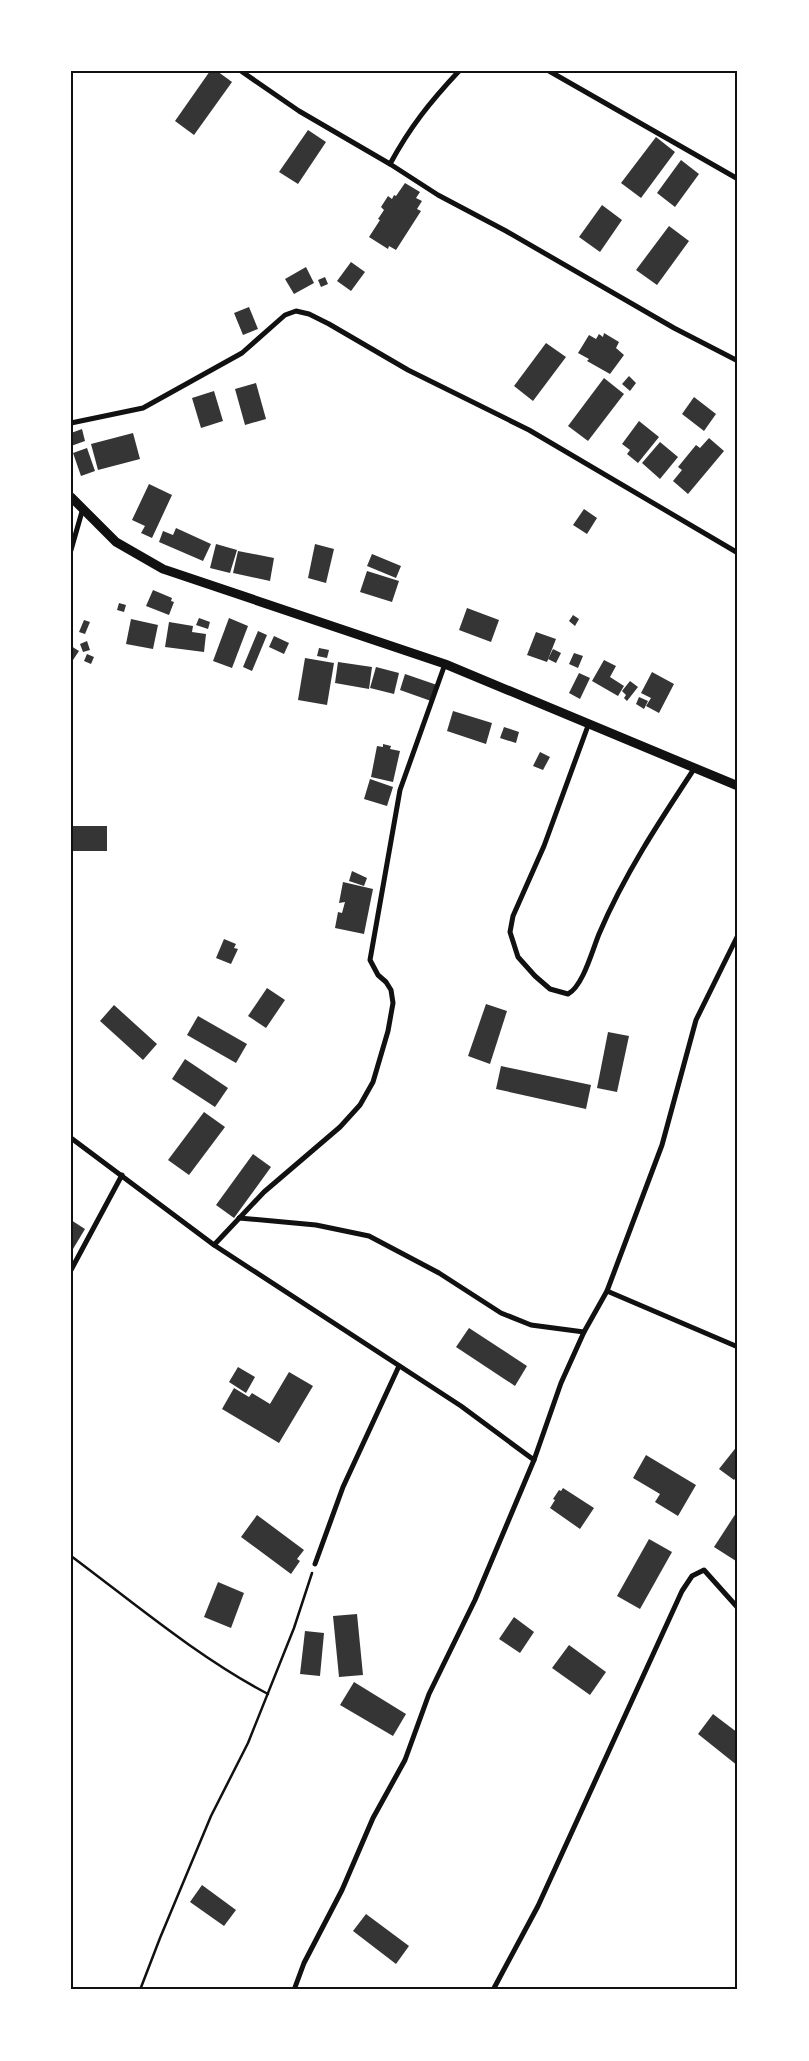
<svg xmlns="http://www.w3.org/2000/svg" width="809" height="2061" viewBox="0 0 809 2061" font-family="'DM Sans',sans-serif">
  <rect width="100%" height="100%" fill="#fff"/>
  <g fill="#353535">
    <path d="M210 71H217L232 82 194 135 175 121Z"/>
    <path d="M308 130 326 142 298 184 279 172Z"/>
    <path d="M656 137 675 152 641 198 621 183Z"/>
    <path d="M681 160 699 174 675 207 657 193Z"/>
    <path d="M405 183 420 192 416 198 422 201 417 209 421 211 396 250 389 246 388 249 369 237 380 220 378 219 384 210 381 207 388 196 392 199 394 195 396 196Z"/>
    <path d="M602 205 622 220 600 252 579 237Z"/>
    <path d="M669 226 689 241 657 285 636 270Z"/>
    <path d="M351 262 365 272 351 291 337 281Z"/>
    <path d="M306 267 314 283 294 294 285 279Z"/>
    <path d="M325 277 328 284 321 287 318 280Z"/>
    <path d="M249 307 258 329 243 335 234 313Z"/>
    <path d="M604 333 619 342 616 348 624 355 610 374 587 361 589 359 578 353 589 335 596 339 599 334 603 337Z"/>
    <path d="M546 343 566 357 533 401 514 386Z"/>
    <path d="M629 376 636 383 630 391 622 384Z"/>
    <path d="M604 378 624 394 588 441 568 426Z"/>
    <path d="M256 383 266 419 245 425 235 389Z"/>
    <path d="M214 391 223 421 201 428 192 398Z"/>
    <path d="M694 397 716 414 704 431 682 414Z"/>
    <path d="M639 421 659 437 638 463 627 454 630 450 622 444Z"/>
    <path d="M82 429 85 441 71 446V433Z"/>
    <path d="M133 433 140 459 98 470 91 444Z"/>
    <path d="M709 438 724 451 688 494 673 481 682 470 678 467 696 445 700 448Z"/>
    <path d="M660 442 678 457 660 479 642 463Z"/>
    <path d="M87 448 95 471 81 476 73 453Z"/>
    <path d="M149 484 172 495 152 538 141 533 145 526 132 520Z"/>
    <path d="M584 509 597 518 587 534 573 525Z"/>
    <path d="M176 528 211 544 203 561 159 542 163 531 173 535Z"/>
    <path d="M216 544 237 550 230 573 210 568Z"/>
    <path d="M315 544 334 549 326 583 308 578Z"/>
    <path d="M238 551 274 558 270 581 233 573Z"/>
    <path d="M372 554 401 566 396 578 367 566Z"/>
    <path d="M367 571 399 581 392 602 360 592Z"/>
    <path d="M153 590 172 598 171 601 174 602 169 615 146 606Z"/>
    <path d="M119 603 126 605 124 612 117 610Z"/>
    <path d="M467 608 499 620 491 642 459 630Z"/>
    <path d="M573 615 579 619 575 626 569 621Z"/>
    <path d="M199 618 210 622 208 629 196 625Z"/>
    <path d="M229 618 248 626 232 668 213 661Z"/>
    <path d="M131 619 158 625 153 649 126 644Z"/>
    <path d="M84 620 90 622 85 634 79 632Z"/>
    <path d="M169 622 193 626 192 632 206 634 204 652 165 647Z"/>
    <path d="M258 631 267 635 252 671 243 667Z"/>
    <path d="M536 632 556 639 547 662 527 655Z"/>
    <path d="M274 636 289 643 284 654 269 647Z"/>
    <path d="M87 641 90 650 83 652 80 644Z"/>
    <path d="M71 646 79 651 71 663Z"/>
    <path d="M319 648 329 650 327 658 317 656Z"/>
    <path d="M553 649 561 653 556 663 548 659Z"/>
    <path d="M574 653 583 656 578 668 569 664Z"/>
    <path d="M87 654 94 657 91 664 84 661Z"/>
    <path d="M305 658 334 663 327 705 298 700Z"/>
    <path d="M604 660 616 666 610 677 624 686 618 696 592 681Z"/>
    <path d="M338 662 372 667 369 689 335 683Z"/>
    <path d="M376 667 399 673 394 694 370 688Z"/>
    <path d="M652 672 674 684 659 713 646 706 651 698 641 693Z"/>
    <path d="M579 673 590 678 580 699 569 693Z"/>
    <path d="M405 674 437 685 431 701 400 690Z"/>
    <path d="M630 681 638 687 627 701 624 698 626 695 622 691Z"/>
    <path d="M639 697 648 701 644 709 636 704Z"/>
    <path d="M453 711 492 723 486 744 447 731Z"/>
    <path d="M504 727 519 732 516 743 500 738Z"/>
    <path d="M383 744 391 746 390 749 400 751 393 782 371 777 377 746 383 747Z"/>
    <path d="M540 752 550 757 543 770 533 766Z"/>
    <path d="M370 779 393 787 387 806 364 799Z"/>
    <rect x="71" y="826" width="36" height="25"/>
    <path d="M352 871 367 878 364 886 349 881Z"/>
    <path d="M343 882 373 889 364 934 335 928 338 912 342 913 345 902 339 903Z"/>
    <path d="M224 939 236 944 234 948 238 949 231 964 216 958Z"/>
    <path d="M267 988 285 1000 266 1028 248 1016Z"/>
    <path d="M486 1004 507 1011 490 1064 468 1056Z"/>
    <path d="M114 1005 157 1044 143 1060 100 1021Z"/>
    <path d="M198 1016 247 1044 236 1063 187 1035Z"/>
    <path d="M608 1032 629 1036 617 1092 597 1088Z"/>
    <path d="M185 1059 228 1088 215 1107 172 1079Z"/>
    <path d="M501 1066 591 1085 586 1109 496 1089Z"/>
    <path d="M204 1112 225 1127 189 1175 168 1160Z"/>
    <path d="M253 1154 271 1167 234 1218 216 1205Z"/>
    <path d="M71 1220 85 1229 73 1249 71 1248Z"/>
    <path d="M469 1328 527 1366 515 1386 456 1347Z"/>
    <path d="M238 1367 255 1377 246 1393 229 1382Z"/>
    <path d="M289 1372 313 1386 279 1443 222 1409 234 1388 249 1397 252 1393 270 1404Z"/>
    <path d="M738 1445V1475L734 1480 719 1469Z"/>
    <path d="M646 1455 696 1485 678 1516 655 1502 660 1494 633 1478Z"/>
    <path d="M563 1488 594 1508 580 1529 550 1508 555 1500 553 1499 559 1490 561 1491Z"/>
    <path d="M738 1510V1558L736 1561 714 1547Z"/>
    <path d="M257 1515 304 1550 297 1559 300 1561 291 1574 241 1537Z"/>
    <path d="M649 1539 672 1552 640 1609 617 1596Z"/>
    <path d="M218 1582 244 1593 231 1628 204 1617Z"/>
    <path d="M357 1614 363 1675 339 1677 333 1616Z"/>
    <path d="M514 1617 534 1632 520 1653 499 1639Z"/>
    <path d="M305 1631 324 1633 320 1676 300 1674Z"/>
    <path d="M569 1645 606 1672 590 1695 552 1668Z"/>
    <path d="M354 1682 406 1714 393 1736 340 1705Z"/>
    <path d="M713 1714 738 1733V1766L698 1734Z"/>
    <path d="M202 1885 236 1910 224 1926 190 1902Z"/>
    <path d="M366 1914 409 1946 396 1964 353 1931Z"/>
  </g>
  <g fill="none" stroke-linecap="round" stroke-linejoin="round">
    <g stroke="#111" stroke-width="2.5">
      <path d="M71 1556C134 1603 199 1658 268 1694"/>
      <path d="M140 1990 160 1938 211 1816 248 1743 294 1628 312 1573"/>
    </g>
    <g stroke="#111" stroke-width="5">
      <path d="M241 71 299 111 390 164"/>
      <path d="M459 71C430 102 410 127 390 164L438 195 506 231 674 328 738 361"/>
      <path d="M549 71 738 179"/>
      <path d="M71 423 143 408 242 353 285 315 296 311 309 314 329 324 408 370 529 430 738 553"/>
      <path d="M71 550 83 508"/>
      <path d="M589 723 544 846 513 916 510 932 518 957 535 976 550 989 568 994C583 986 592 951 599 934 624 875 659 822 694 769"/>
      <path d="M71 1138 214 1245 461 1406 534 1460"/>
      <path d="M239 1218 316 1225 369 1236 439 1273 501 1313 531 1325 584 1332"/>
      <path d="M214 1245 264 1192 340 1127 360 1105 373 1082 388 1031 393 1003 391 990 386 982 378 975 370 960 400 790 445 664"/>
      <path d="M71 1270 122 1175"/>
      <path d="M607 1291 738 1347"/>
      <path d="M315 1564 343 1487 399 1366"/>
      <path d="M294 1990 304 1963 342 1890 373 1818 405 1760 429 1694 475 1600 534 1460 561 1383 584 1332 607 1291 662 1145 696 1020 738 935"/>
      <path d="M493 1990 538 1906 682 1591 692 1576 704 1570 738 1608"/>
    </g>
    <path stroke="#111" stroke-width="9" d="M71 497 116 542 163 569 445 664 738 786"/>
  </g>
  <rect width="809" height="2061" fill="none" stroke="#ffffff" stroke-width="145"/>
  <rect x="72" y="72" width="664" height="1916" fill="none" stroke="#111" stroke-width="2"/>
</svg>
